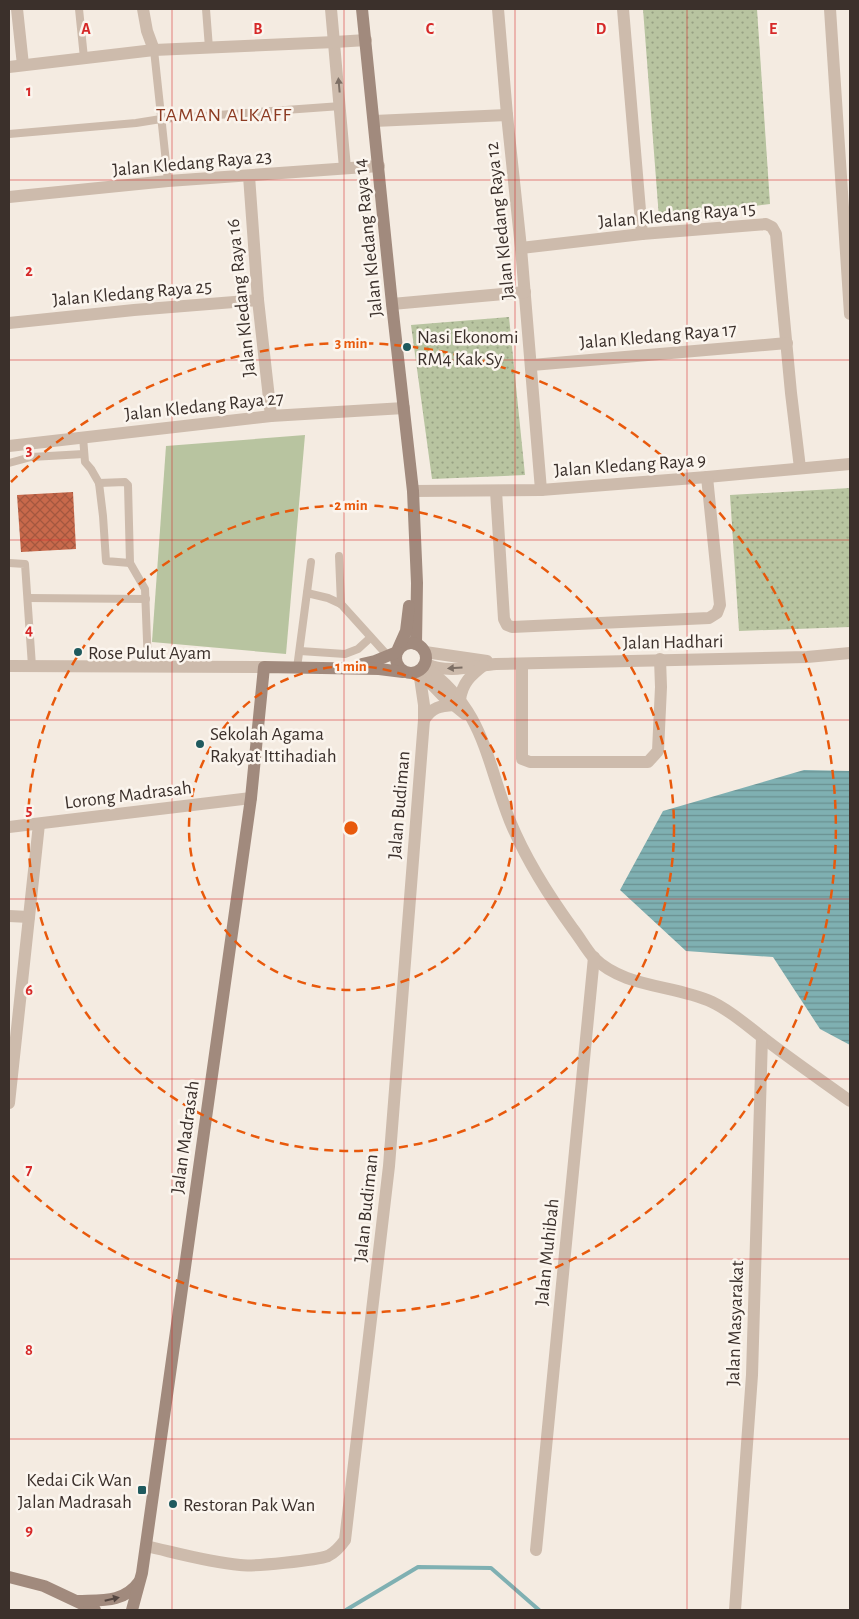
<svg xmlns="http://www.w3.org/2000/svg" width="859" height="1619" viewBox="0 0 859 1619" font-family="'Alegreya Sans',sans-serif">
  <defs>
    <pattern id="park-dots" width="8" height="8" patternUnits="userSpaceOnUse" patternTransform="scale(1.25)"><rect width="8" height="8" fill="#b8c4a0"/><path d="M2 2h.1M6 6h.1" fill="none" stroke="#97a083" stroke-width="1.8" stroke-linecap="round"/></pattern>
    <pattern id="water-rules" width="6" height="5" patternUnits="userSpaceOnUse" patternTransform="scale(1.25)"><rect width="6" height="5" fill="#7fb0b2"/><path d="M0 2.5h6" fill="none" stroke="#699091"/></pattern>
    <pattern id="building-cross-hatch" width="8" height="8" patternUnits="userSpaceOnUse" patternTransform="scale(1.25)"><rect width="8" height="8" fill="#c8694b"/><path d="M0 0l8 8M0 8l8-8" fill="none" stroke="#a4573f"/></pattern>
  </defs>
  <rect width="100%" height="100%" fill="#f4ebe1"/>
  <g fill="url(#park-dots)">
    <path d="M643 9H757L770 204 659 218Z"/>
    <path d="M509 317 525 475 432 479 411 325Z"/>
    <path d="M850 488V627L739 631 730 495Z"/>
  </g>
  <path fill="#b8c4a0" d="M305 435 286 654 152 642 166 446Z"/>
  <path fill="url(#water-rules)" d="M804 770 850 771V1045L820 1029 773 957 686 951 620 890 663 811Z"/>
  <g fill="none" stroke-linecap="round" stroke-linejoin="round">
    <path stroke="#7fb0b2" stroke-width="4" d="M346 1610 418 1567 491 1568 539 1610"/>
  </g>
  <path fill="url(#building-cross-hatch)" d="M73 492 76 549 21 552 17 495Z"/>
  <g fill="none" stroke-linecap="round" stroke-linejoin="round">
    <g stroke="#cdbbac" stroke-width="8">
      <path d="M79 9 84 58"/>
      <path d="M206 9 209 48"/>
      <path d="M154 50 168 181"/>
      <path d="M9 134 136 123 161 119 341 106"/>
      <path d="M83 437 85 462 91 469 99 483 103 516 106 561 130 563"/>
      <path d="M9 463 31 457 84 454"/>
      <path d="M99 483 125 482 128 485 130 563 145 589 148 666"/>
      <path d="M339 556 341 604"/>
      <path d="M9 563 25 564 32 666"/>
      <path d="M307 593 328 598 341 604 388 656"/>
      <path d="M28 598 146 599"/>
      <path d="M300 651 345 654 358 649 370 638"/>
      <path d="M297 668 311 562"/>
    </g>
    <g stroke="#cdbbac" stroke-width="12">
      <path d="M17 9 23 65"/>
      <path d="M143 9 147 31 154 50"/>
      <path d="M331 9 345 168"/>
      <path d="M498 9 507 115 521 248 541 490"/>
      <path d="M623 9 642 234"/>
      <path d="M830 9 850 314"/>
      <path d="M9 67 154 50 335 42 366 40"/>
      <path d="M374 121 507 115"/>
      <path d="M249 176 258 300 271 416"/>
      <path d="M9 197 168 181 379 166"/>
      <path d="M521 248 642 234 766 224 772 227 776 234 791 393 800 468"/>
      <path d="M392 304 525 292"/>
      <path d="M9 323 134 310 258 300"/>
      <path d="M532 365 787 343"/>
      <path d="M9 446 271 416 404 408"/>
      <path d="M413 491 541 490 707 477 850 464"/>
      <path d="M496 491 504 619 507 625 512 627 709 618 717 613 720 605 707 477"/>
      <path d="M425 652 487 661"/>
      <path d="M427 664C447 674 474 666 496 664L807 657 850 653"/>
      <path d="M522 664V759L530 762H648L658 751 661 687 660 659"/>
      <path d="M9 666 264 667"/>
      <path d="M424 666C485 710 485 758 510 821 526 860 549 896 573 929 580 938 586 949 593 957 625 989 674 984 712 1002 731 1011 745 1024 762 1037 790 1059 821 1080 850 1101"/>
      <path d="M419 671 443 696 465 714"/>
      <path d="M460 700C462 683 471 675 484 665"/>
      <path d="M424 720C432 707 440 706 454 705"/>
      <path d="M9 827 251 798"/>
      <path d="M9 916 29 917"/>
      <path d="M9 1103 39 824"/>
      <path d="M146 1546C177 1553 208 1562 240 1565 253 1567 317 1560 328 1556 336 1552 340 1547 345 1540L389 1166 424 720V705L419 671"/>
      <path d="M536 1550 594 957"/>
      <path d="M735 1610 752 1375 762 1037"/>
    </g>
    <g stroke="#a18a7d" stroke-width="12">
      <path d="M362 9 392 304 413 491 417 583 416 644"/>
      <circle cx="411" cy="658" r="15"/>
      <path d="M398 649 406 631 409 606"/>
      <path d="M362 664 375 661 397 652"/>
      <path d="M9 1577 44 1586 95 1610"/>
      <path d="M78 1601C101 1600 124 1603 139 1582"/>
      <path d="M132 1610 142 1573 251 798 264 667 379 669 403 672"/>
    </g>
  </g>
  <defs><path id="oneway-solid" d="M-6-.8H1V-3.2L6.5 0L1 3.2V.8H-6Z" transform="scale(1.25)"/></defs>
  <g fill="#7d6f65">
    <use href="#oneway-solid" transform="translate(339 85) rotate(-95)"/>
    <use href="#oneway-solid" transform="translate(455 668) rotate(177)"/>
  </g>
  <use fill="#544640" href="#oneway-solid" transform="translate(112 1599) rotate(-13)"/>
  <path fill="none" stroke="#d62828" stroke-width="1" stroke-opacity="0.55" d="M172 9V1610M344 9V1610M515 9V1610M687 9V1610M9 180H850M9 360H850M9 540H850M9 720H850M9 899H850M9 1079H850M9 1259H850M9 1439H850"/>
  <g fill="none" stroke="#e8590c" stroke-width="2.5" stroke-dasharray="9 6">
    <circle cx="351" cy="828" r="162"/>
    <circle cx="351" cy="828" r="323"/>
    <path d="M11 482A485 485 0 1 1 11 1174"/>
  </g>
  <g fill="#1f5a5e" stroke="#fbf5ee" stroke-width="2">
    <circle cx="407" cy="347" r="5"/>
    <circle cx="78" cy="652" r="5"/>
    <circle cx="200" cy="744" r="5"/>
    <rect x="137" y="1485" width="10" height="10" rx="2.5"/>
    <circle cx="173" cy="1504" r="5"/>
  </g>
  <g text-anchor="middle" stroke-width="5" stroke-linejoin="round" paint-order="stroke">
    <g font-size="19" fill="#3b302b" stroke="#fbf5ee">
      <text transform="translate(192 162) rotate(-5)" y="7">Jalan Kledang Raya 23</text>
      <text transform="translate(677 214) rotate(-5)" y="7">Jalan Kledang Raya 15</text>
      <text transform="translate(499 221) rotate(-96)" y="7">Jalan Kledang Raya 12</text>
      <text transform="translate(367 238) rotate(-96)" y="7">Jalan Kledang Raya 14</text>
      <text transform="translate(132 292) rotate(-5)" y="7">Jalan Kledang Raya 25</text>
      <text transform="translate(240 298) rotate(-96)" y="7">Jalan Kledang Raya 16</text>
      <text transform="translate(658 335) rotate(-5)" y="7">Jalan Kledang Raya 17</text>
      <text transform="translate(204 405) rotate(-6)" y="7">Jalan Kledang Raya 27</text>
      <text transform="translate(630 464) rotate(-4)" y="7">Jalan Kledang Raya 9</text>
      <text transform="translate(673 641) rotate(-1)" y="7">Jalan Hadhari</text>
      <text transform="translate(128 794) rotate(-7)" y="7">Lorong Madrasah</text>
      <text transform="translate(398 805) rotate(-85)" y="7">Jalan Budiman</text>
      <text transform="translate(184 1137) rotate(-82)" y="7">Jalan Madrasah</text>
      <text transform="translate(365 1208) rotate(-84)" y="7">Jalan Budiman</text>
      <text transform="translate(546 1252) rotate(-84)" y="7">Jalan Muhibah</text>
      <text transform="translate(734 1323) rotate(-88)" y="7">Jalan Masyarakat</text>
    </g>
    <g font-size="19" fill="#3b302b" stroke="#fbf5ee" text-anchor="start">
      <text x="417" y="343">Nasi Ekonomi<tspan x="417" dy="22">RM4 Kak Sy</tspan></text>
      <text x="88" y="659">Rose Pulut Ayam</text>
      <text x="210" y="740">Sekolah Agama<tspan x="210" dy="22">Rakyat Ittihadiah</tspan></text>
      <text x="132" y="1486" text-anchor="end">Kedai Cik Wan<tspan x="132" dy="22">Jalan Madrasah</tspan></text>
      <text x="183" y="1511">Restoran Pak Wan</text>
    </g>
    <g font-size="20" letter-spacing="1" fill="#8c3b22" stroke="#fbf5ee">
      <text x="224" y="121">TAMAN ALKAFF</text>
    </g>
  </g>
  <g font-size="16" text-anchor="middle" font-weight="bold" fill="#d62828" stroke="#fbf5ee" stroke-width="5" stroke-linejoin="round" paint-order="stroke">
    <text x="86" y="34">A</text>
    <text x="258" y="34">B</text>
    <text x="430" y="34">C</text>
    <text x="601" y="34">D</text>
    <text x="773" y="34">E</text>
    <text x="29" y="96">1</text>
    <text x="29" y="276">2</text>
    <text x="29" y="455">3</text>
    <text x="29" y="635">4</text>
    <text x="29" y="815">5</text>
    <text x="29" y="995">6</text>
    <text x="29" y="1175">7</text>
    <text x="29" y="1355">8</text>
    <text x="29" y="1535">9</text>
  </g>
  <circle cx="351" cy="828" r="8" fill="#e8590c" stroke="#fbf5ee" stroke-width="2.5"/>
  <g font-size="15" text-anchor="middle" font-weight="bold" fill="#e8590c" stroke="#fbf5ee" stroke-width="5" stroke-linejoin="round" paint-order="stroke">
    <text x="351" y="348">3 min</text>
    <text x="351" y="510">2 min</text>
    <text x="351" y="671">1 min</text>
  </g>
  <rect width="859" height="1619" fill="none" stroke="#3b302b" stroke-width="20"/>
</svg>
